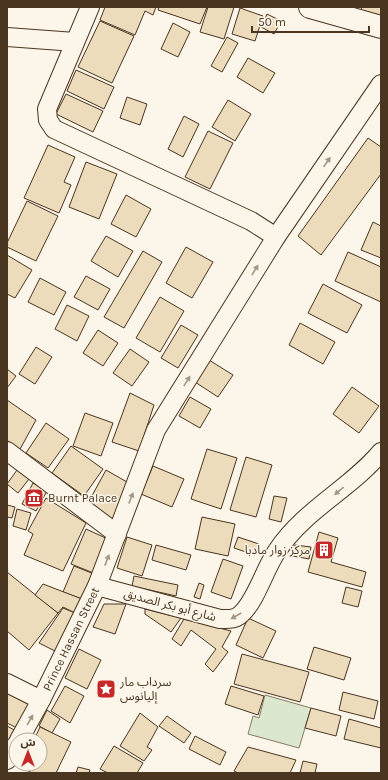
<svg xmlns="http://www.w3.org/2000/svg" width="388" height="780" viewBox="0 0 388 780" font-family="Karla,'Noto Sans Arabic',sans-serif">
  <rect width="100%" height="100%" fill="#fbf6e9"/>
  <path fill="#dce7d0" stroke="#887966" d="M265 695 311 708 299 748 248 734 253 716 259 718Z"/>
  <g fill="#ecdcbc" stroke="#4a3520">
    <path d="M105 7H156L153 15 145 11 135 35 100 20Z"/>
    <path d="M159 7H207L200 24 158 10Z"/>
    <path d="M208 7H234L224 39 200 32Z"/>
    <path d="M362 7H381V20L360 12Z"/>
    <path d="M240 8 263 16 255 41 232 34Z"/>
    <path d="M267 14 281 21 274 34 261 27Z"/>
    <path d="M100 21 134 36 112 83 78 67Z"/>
    <path d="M173 23 190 32 178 57 161 49Z"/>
    <path d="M227 37 238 43 222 72 211 66Z"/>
    <path d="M248 58 275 73 263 93 237 77Z"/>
    <path d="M76 70 114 87 104 109 67 91Z"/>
    <path d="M66 94 103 111 93 132 56 114Z"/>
    <path d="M127 97 147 104 140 125 120 118Z"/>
    <path d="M228 100 251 114 235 141 212 127Z"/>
    <path d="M184 116 199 124 183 157 168 149Z"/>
    <path d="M208 131 233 143 210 189 185 177Z"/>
    <path d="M368 138 381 147V174L321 255 298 236Z"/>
    <path d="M48 145 75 157 64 182 71 185 59 213 24 198Z"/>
    <path d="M86 162 117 174 99 219 69 207Z"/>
    <path d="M126 195 151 209 136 237 111 224Z"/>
    <path d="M27 201 58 216 36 261 7 247V243Z"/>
    <path d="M373 222 381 226V258L361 250Z"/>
    <path d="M106 236 133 251 118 277 91 261Z"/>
    <path d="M186 247 213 262 192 298 166 283Z"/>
    <path d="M143 251 162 262 124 328 104 317Z"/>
    <path d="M348 252 381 267V302L335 281Z"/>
    <path d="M7 255 32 270 15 298 7 294Z"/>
    <path d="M86 276 110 289 98 310 74 297Z"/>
    <path d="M40 278 66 292 54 315 28 302Z"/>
    <path d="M323 284 362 305 347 333 308 313Z"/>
    <path d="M160 297 184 311 160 352 136 338Z"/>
    <path d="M67 305 89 316 77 341 55 329Z"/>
    <path d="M300 323 335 342 323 364 289 345Z"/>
    <path d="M181 325 198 335 178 368 161 358Z"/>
    <path d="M98 330 118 343 103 366 83 353Z"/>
    <path d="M36 347 52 357 35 384 19 374Z"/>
    <path d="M130 349 149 362 132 386 113 373Z"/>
    <path d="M209 360 233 375 218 397 195 382Z"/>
    <path d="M7 369 16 376 7 388Z"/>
    <path d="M352 387 379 406 359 433 333 414Z"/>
    <path d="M130 393 154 405 139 451 112 442Z"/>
    <path d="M190 397 211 409 200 428 179 416Z"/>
    <path d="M7 400 36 420 19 451 7 440Z"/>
    <path d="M85 413 113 423 101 456 73 446Z"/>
    <path d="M46 423 69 439 48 468 26 453Z"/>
    <path d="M71 446 103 469 84 496 52 473Z"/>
    <path d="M207 449 237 458 221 509 191 499Z"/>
    <path d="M246 457 272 465 256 517 230 510Z"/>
    <path d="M153 466 184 479 172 507 141 494Z"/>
    <path d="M17 470 29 479 18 493 7 484Z"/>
    <path d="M106 470 127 482 113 520 88 503Z"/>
    <path d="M33 483 47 491 36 511 22 504Z"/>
    <path d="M274 496 287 498 281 522 269 519Z"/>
    <path d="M46 498 86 523 63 571 24 555 33 534 28 531Z"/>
    <path d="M7 505 15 507 12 518 7 517Z"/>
    <path d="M17 509 31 513 26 530 13 526Z"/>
    <path d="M202 517 235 524 228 556 195 549Z"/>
    <path d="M86 529 110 540 96 574 71 564Z"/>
    <path d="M319 532 338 538 331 562 366 572 362 587 308 572Z"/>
    <path d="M127 537 152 545 142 576 117 568Z"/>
    <path d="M238 537 259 544 255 555 234 548Z"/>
    <path d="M156 545 191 555 186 570 152 560Z"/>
    <path d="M295 545 311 547 309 559 293 556Z"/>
    <path d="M223 559 243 566 231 599 211 592Z"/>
    <path d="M74 566 94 574 82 599 63 592Z"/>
    <path d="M7 572 58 613 29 650 7 631Z"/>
    <path d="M134 576 178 585 176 596 132 586Z"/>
    <path d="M199 583 204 585 200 599 194 597Z"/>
    <path d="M43 584 82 599 75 613 63 607 58 613 35 595Z"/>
    <path d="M346 587 362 591 358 607 342 603Z"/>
    <path d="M104 604H126L115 634 93 627Z"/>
    <path d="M63 608 75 613 57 652 39 643Z"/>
    <path d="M145 609 181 618 171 632 145 614Z"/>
    <path d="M248 618 276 631 263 658 236 645Z"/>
    <path d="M184 619 231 631 222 647 228 652 213 672 205 664 216 649 191 630 181 646 172 639Z"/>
    <path d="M314 647 351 658 344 680 307 669Z"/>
    <path d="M79 649 101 660 87 689 65 678Z"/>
    <path d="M242 654 309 672 300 702 234 684Z"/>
    <path d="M65 686 84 696 70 723 51 711Z"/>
    <path d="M231 686 264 696 258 715 225 704Z"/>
    <path d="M7 691 30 704 17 728 7 723Z"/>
    <path d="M343 692 378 701 374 719 339 710Z"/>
    <path d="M311 708 341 716 336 736 305 728Z"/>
    <path d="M47 710 60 719 52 733 39 726Z"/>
    <path d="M140 713 158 727 147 747 152 750 144 761 120 746Z"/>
    <path d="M167 716 191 733 184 743 159 726Z"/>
    <path d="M349 719 381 728V748L344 739Z"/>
    <path d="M7 726 18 732 7 752Z"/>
    <path d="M40 727 71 742 56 773H32L21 767 22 764H40V740H34Z"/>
    <path d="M195 736 226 752 220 765 189 749Z"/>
    <path d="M114 746 143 763 137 773H108L100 769Z"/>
    <path d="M248 747 296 760 290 773H238L234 771Z"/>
    <path d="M303 761 317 764 315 773H300Z"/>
    <path d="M78 767 90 770 89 773H76Z"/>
  </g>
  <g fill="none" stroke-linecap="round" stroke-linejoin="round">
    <g stroke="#4a3520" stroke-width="20">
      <g id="minor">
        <path d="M90 7 47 109 48 120 54 129 251 221 276 237"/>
        <path d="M7 37 75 42"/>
        <path d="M7 451 117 534"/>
        <path d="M97 586 220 619C228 619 235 620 241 614 256 601 265 568 277 551 304 510 350 489 381 452"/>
        <path d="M7 683 41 700"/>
        <path d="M19 740 41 700 97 586 156 430 276 237 381 84"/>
        <path d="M7 760 16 745"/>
      </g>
    </g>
    <g stroke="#4a3520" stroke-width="24">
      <path id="major" d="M310 7 381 27"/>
    </g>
    <use href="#minor" stroke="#fbf6e9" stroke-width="18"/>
    <use href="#major" stroke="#fbf6e9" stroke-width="22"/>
  </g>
  <defs><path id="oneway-solid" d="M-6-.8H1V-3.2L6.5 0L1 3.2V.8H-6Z"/></defs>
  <g fill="#a29684">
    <use href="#oneway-solid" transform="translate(327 162) rotate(-55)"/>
    <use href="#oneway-solid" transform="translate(255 270) rotate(-58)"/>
    <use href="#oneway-solid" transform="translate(187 381) rotate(-58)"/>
    <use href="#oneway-solid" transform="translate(339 491) rotate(140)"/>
    <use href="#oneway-solid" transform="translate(131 498) rotate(-69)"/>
    <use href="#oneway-solid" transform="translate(107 560) rotate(-69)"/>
    <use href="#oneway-solid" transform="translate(236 616) rotate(150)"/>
    <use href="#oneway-solid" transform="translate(30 720) rotate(-60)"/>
  </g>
  <defs>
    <g id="museum-square" transform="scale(1)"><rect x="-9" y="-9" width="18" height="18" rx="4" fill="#c62828" stroke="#fbf6e9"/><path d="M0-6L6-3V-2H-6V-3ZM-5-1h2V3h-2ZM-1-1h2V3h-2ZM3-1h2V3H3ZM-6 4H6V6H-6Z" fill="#fff"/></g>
    <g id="building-square" transform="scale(1)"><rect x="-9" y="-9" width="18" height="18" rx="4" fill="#c62828" stroke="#fbf6e9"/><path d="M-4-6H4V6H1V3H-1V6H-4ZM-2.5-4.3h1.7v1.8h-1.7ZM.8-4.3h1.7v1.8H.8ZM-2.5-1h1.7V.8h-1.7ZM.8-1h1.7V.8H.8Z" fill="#fff"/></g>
    <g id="sight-square" transform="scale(1)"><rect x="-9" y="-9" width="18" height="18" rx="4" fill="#c62828" stroke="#fbf6e9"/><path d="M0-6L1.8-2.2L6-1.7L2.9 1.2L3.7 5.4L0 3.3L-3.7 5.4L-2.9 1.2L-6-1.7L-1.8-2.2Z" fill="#fff"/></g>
  </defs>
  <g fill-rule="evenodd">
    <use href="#museum-square" x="34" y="498"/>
    <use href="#building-square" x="324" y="550"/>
    <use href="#sight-square" x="106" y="689"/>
  </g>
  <g text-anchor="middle" stroke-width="3" stroke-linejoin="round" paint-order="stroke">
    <g font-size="12" fill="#4a3520" stroke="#fbf6e9" text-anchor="start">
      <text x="48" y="502">Burnt Palace</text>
      <text x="310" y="554" text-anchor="end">مركز زوار مادبا</text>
      <text x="120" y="686">سرداب مار<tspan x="120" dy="14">إليانوس</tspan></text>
    </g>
    <g font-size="12" fill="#4a3520" stroke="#fbf6e9">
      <text transform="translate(170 605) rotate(15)" y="4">شارع أبو بكر الصديق</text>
      <text transform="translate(71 639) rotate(-64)" y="4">Prince Hassan Street</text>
    </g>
  </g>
  <rect width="388" height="780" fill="none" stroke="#4a3520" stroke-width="16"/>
  <g transform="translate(28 752)"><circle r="19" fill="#fbf6e9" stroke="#b4a999"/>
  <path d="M0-3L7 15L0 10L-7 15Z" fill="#c62828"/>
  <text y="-6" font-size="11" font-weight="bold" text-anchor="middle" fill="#4a3520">ش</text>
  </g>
  <path d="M252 26v6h117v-6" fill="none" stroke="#4a3520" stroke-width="2"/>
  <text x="258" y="26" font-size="12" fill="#4a3520" stroke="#fbf6e9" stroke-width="3" paint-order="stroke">50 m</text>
</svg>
